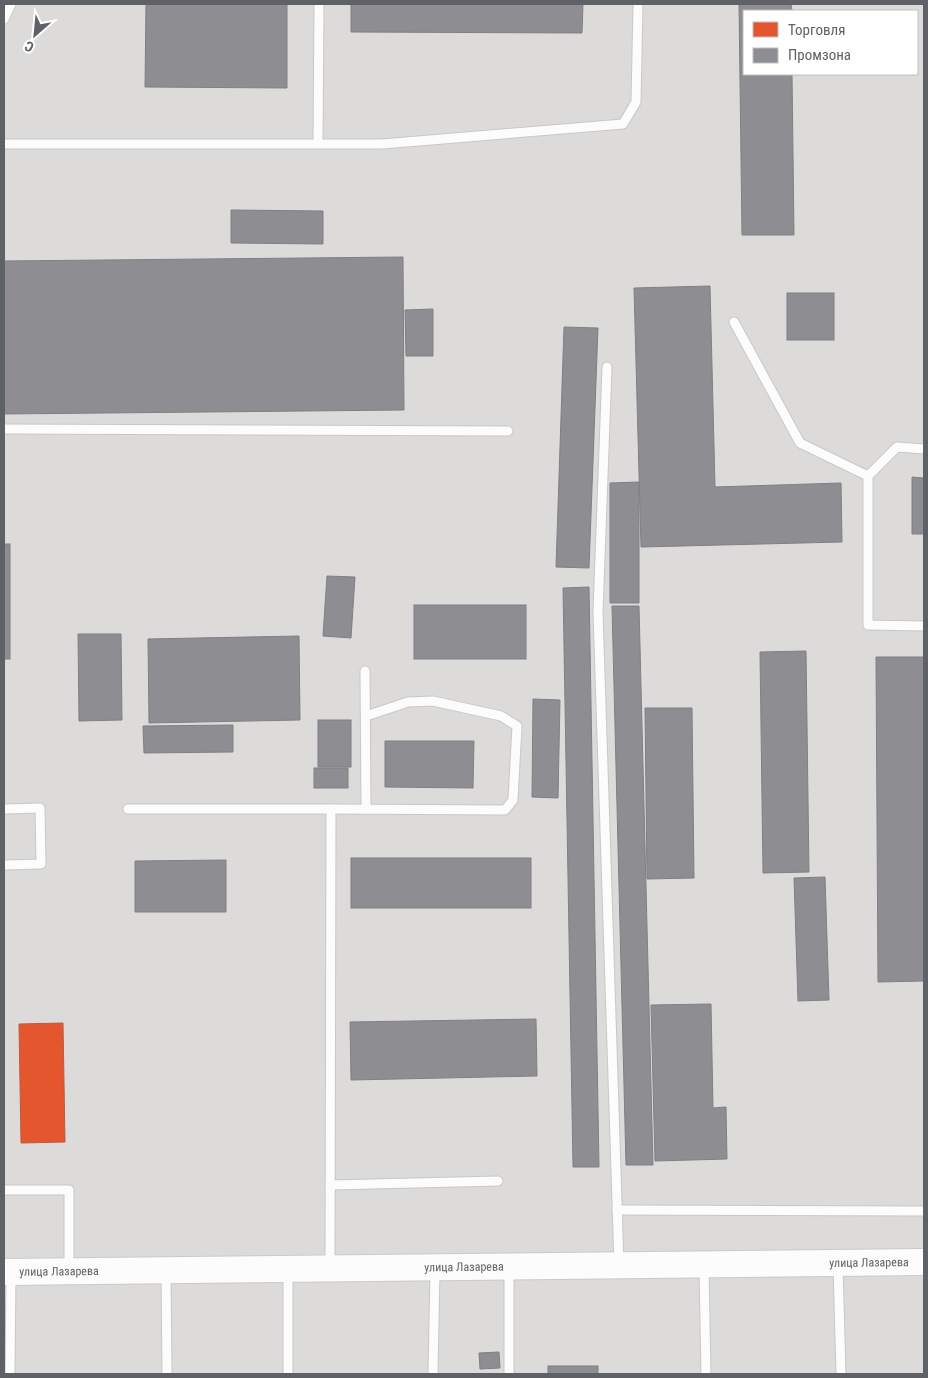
<svg xmlns="http://www.w3.org/2000/svg" width="928" height="1378" viewBox="0 0 928 1378" font-family="'Roboto Condensed',sans-serif">
  <rect width="100%" height="100%" fill="#edece9"/>
  <path fill="#dddbd9" fill-rule="evenodd" d="M4 4H924V1374H4ZM744 11H917V74H744Z"/>
  <path fill="#e4572e" stroke="#bc5a3f" d="M63 1023 65 1142 21 1143 19 1024Z"/>
  <g fill="#8d8d92" stroke="#7f8085">
    <path d="M146 4H287V88L145 87Z"/>
    <path d="M351 4H583L582 33 351 32Z"/>
    <path d="M739 4H791L792 11H744V74H792L794 235H742Z"/>
    <path d="M231 210 323 211V244L231 243Z"/>
    <path d="M403 257 404 410 4 414V261Z"/>
    <path d="M710 286 715 487 841 483 842 542 641 547 634 288Z"/>
    <rect x="787" y="293" width="47" height="47"/>
    <path d="M433 309V356H406L405 310Z"/>
    <path d="M564 327 598 328 589 568 556 567Z"/>
    <path d="M912 477 924 478V534H912Z"/>
    <path d="M639 482V603H610V483Z"/>
    <rect x="4" y="544" width="6" height="115"/>
    <path d="M327 576 355 577 351 638 323 636Z"/>
    <path d="M589 587 599 1167H573L563 588Z"/>
    <rect x="414" y="605" width="112" height="54"/>
    <path d="M612 606H639L653 1165H626Z"/>
    <path d="M78 634H121L122 720 79 721Z"/>
    <path d="M299 636 300 720 149 723 148 639Z"/>
    <path d="M806 651 809 872 763 873 760 652Z"/>
    <path d="M876 657H924V981L878 982Z"/>
    <path d="M533 699 560 700 558 798 532 797Z"/>
    <path d="M645 708H692L694 878 647 879Z"/>
    <rect x="318" y="720" width="33" height="47"/>
    <path d="M233 725V752L144 753 143 726Z"/>
    <path d="M385 741H474L473 788 385 787Z"/>
    <rect x="314" y="768" width="34" height="20"/>
    <rect x="351" y="858" width="180" height="50"/>
    <path d="M226 860V912H135V861Z"/>
    <path d="M825 877 829 1000 798 1001 794 878Z"/>
    <path d="M711 1004 713 1108 726 1107 727 1159 655 1161 651 1005Z"/>
    <path d="M536 1019 537 1076 351 1080 350 1022Z"/>
    <path d="M499 1352 500 1368 480 1369 479 1353Z"/>
    <rect x="548" y="1366" width="50" height="8"/>
  </g>
  <g fill="none" stroke-linecap="round" stroke-linejoin="round">
    <g stroke="#c8c8c8" stroke-width="11">
      <g id="service">
        <path d="M4 19 11 4"/>
        <path d="M318 143 319 4"/>
        <path d="M4 144H382L623 124 636 102 638 4"/>
        <path d="M734 322 800 443 868 476"/>
        <path d="M607 367 598 612 619 1264"/>
        <path d="M4 429 508 431"/>
        <path d="M924 449 897 447 868 476V625L924 626"/>
        <path d="M365 671 366 809"/>
        <path d="M4 809 40 808 41 864 4 865"/>
        <path d="M128 809H331L330 1266"/>
        <path d="M331 809 505 810 513 800 517 726 501 716 433 701 408 702 366 716"/>
        <path d="M330 1185 498 1181"/>
        <path d="M4 1190H69V1269"/>
        <path d="M617 1210 924 1211"/>
        <path d="M838 1265 841 1374"/>
        <path d="M704 1267 706 1374"/>
        <path d="M166 1273 167 1374"/>
        <path d="M10 1374 11 1275"/>
        <path d="M288 1374V1272"/>
        <path d="M433 1374 435 1270"/>
        <path d="M509 1374V1269"/>
      </g>
    </g>
    <g stroke="#cacaca" stroke-width="28">
      <g id="secondary">
        <path id="s1" d="M4 1272 924 1262"/>
      </g>
    </g>
    <use href="#service" stroke="#fcfcfc" stroke-width="9"/>
    <use href="#secondary" stroke="#fcfcfc" stroke-width="26"/>
  </g>
  <g text-anchor="middle" stroke-width="5" stroke-linejoin="round" paint-order="stroke">
    <g font-size="12" fill="#5e6266" stroke="#fff">
      <text dy="4" stroke="none"><textPath href="#s1" startOffset="865">улица Лазарева</textPath></text>
      <text dy="4" stroke="none"><textPath href="#s1" startOffset="460">улица Лазарева</textPath></text>
      <text dy="4" stroke="none"><textPath href="#s1" startOffset="55">улица Лазарева</textPath></text>
    </g>
  </g>
  <rect width="928" height="1378" fill="none" stroke="#5e6266" stroke-width="10"/>
  <rect x="743" y="10" width="175" height="65" fill="#ffffff" stroke="#bfc0c2"/>
  <rect x="753" y="22" width="25" height="15" fill="#e4572e" stroke="#bfc0c2"/>
  <text x="788" y="35" font-size="15" fill="#5e6266">Торговля</text>
  <rect x="753" y="48" width="25" height="15" fill="#8d8d92" stroke="#bfc0c2"/>
  <text x="788" y="60" font-size="15" fill="#5e6266">Промзона</text>
  <g transform="translate(35 35) rotate(207)" stroke="#ffffff" stroke-width="4" paint-order="stroke">
  <path d="M0-4L9 19L0 12L-9 19Z" fill="#5e6266"/>
  <text y="-8" font-size="14" font-weight="bold" text-anchor="middle" fill="#5e6266">С</text>
  </g>
</svg>
